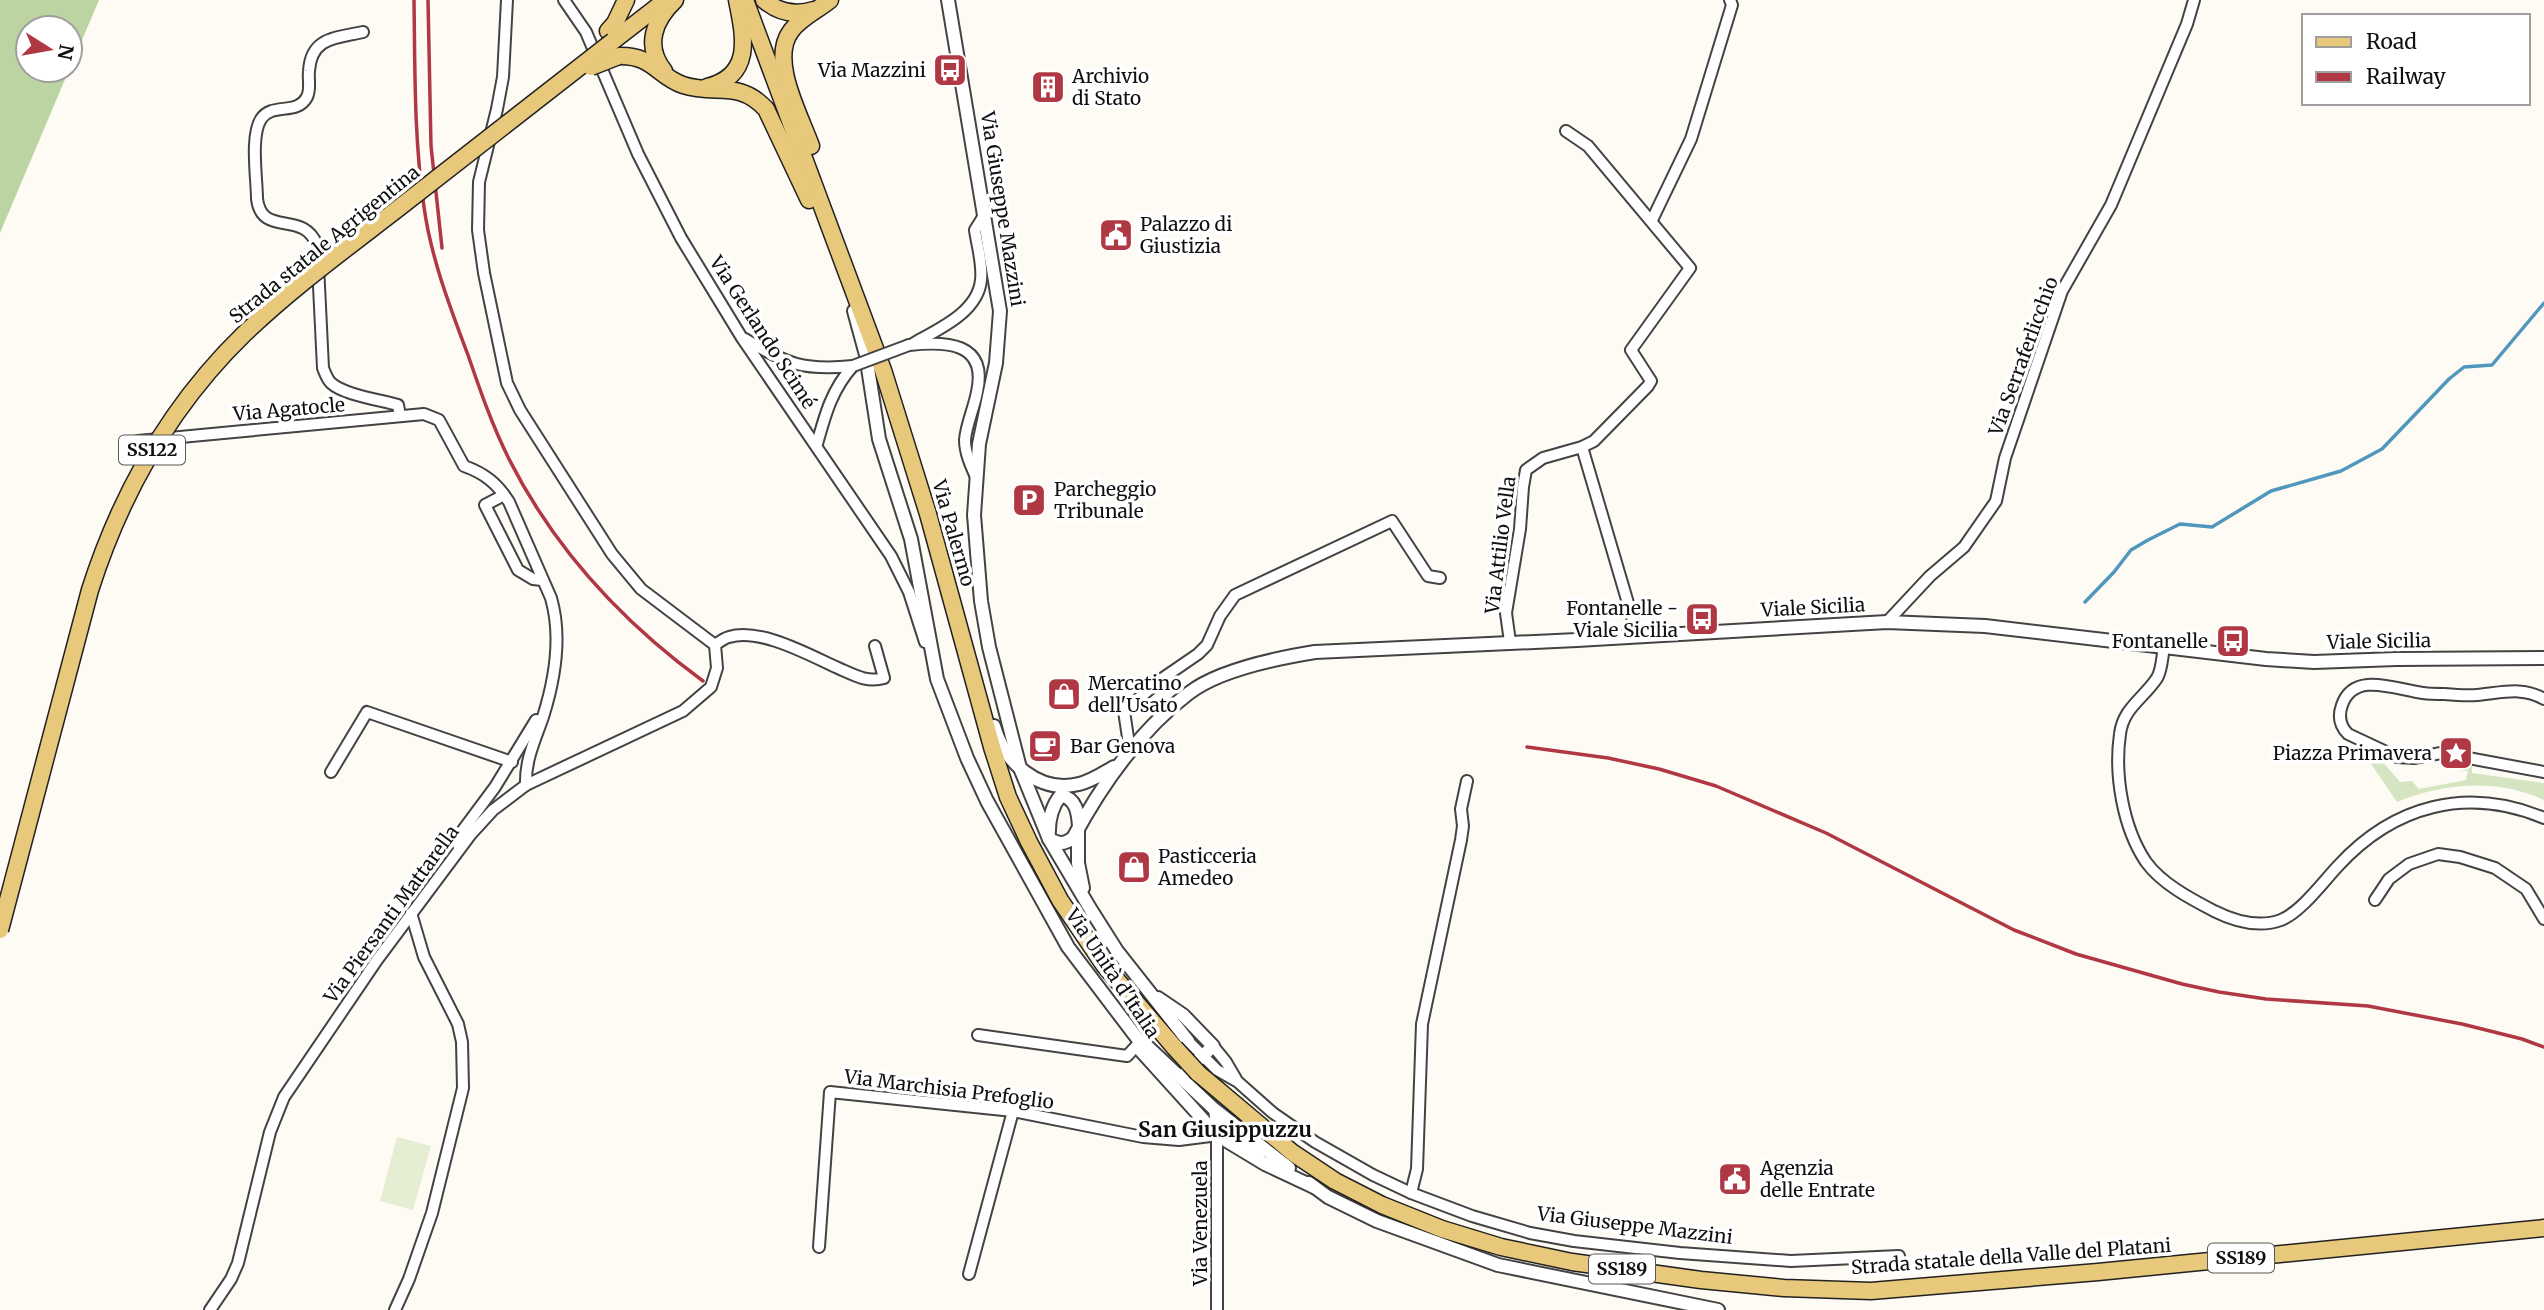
<svg xmlns="http://www.w3.org/2000/svg" width="2544" height="1310" viewBox="0 0 2544 1310" font-family="Merriweather,serif">
  <rect width="100%" height="100%" fill="#fefbf4"/>
  <path fill="#d5e5c1" d="M2370 754 2381 760 2400 782 2412 781 2419 789 2466 780 2468 771 2460 770 2461 761 2472 762V773L2544 783V800C2497 778 2443 783 2397 802L2367 758Z"/>
  <path fill="#bbd4a2" d="M0 0H99L70 68V28H28V70H69L0 233Z"/>
  <path fill="#e5edd2" d="M397 1137 431 1146 413 1210 380 1201Z"/>
  <g fill="none" stroke-linecap="round" stroke-linejoin="round">
    <path stroke="#4f97bd" stroke-width="3.5" d="M2085 602 2114 572 2131 550 2148 540 2180 524 2212 527 2271 491 2341 471 2382 449 2449 379 2464 367 2492 365 2544 303"/>
    <g stroke="#434343" stroke-width="14">
      <g id="minor">
        <path d="M564 0 586 32 638 154 681 238 742 338 891 556 909 592 925 642"/>
        <path d="M363 32C336 38 311 37 309 71 308 79 311 89 307 97 297 116 272 102 261 119 250 136 257 179 257 199 262 238 303 209 317 245L323 368C325 373 327 379 331 383 344 395 381 400 398 405L400 416"/>
        <path d="M1652 220 1691 139 1732 5 1730 0"/>
        <path d="M745 339C786 364 804 371 853 366"/>
        <path d="M914 343C939 329 978 312 981 280 983 264 977 245 975 230L985 214"/>
        <path d="M909 345C946 341 988 342 977 392 974 408 966 425 965 440 965 453 971 466 976 477"/>
        <path d="M138 441 424 414 439 420 464 466C484 473 497 483 509 502L551 598C562 636 555 679 543 717 535 740 525 760 526 785"/>
        <path d="M817 444C825 415 832 389 853 366"/>
        <path d="M1582 447 1638 637"/>
        <path d="M504 495 485 505 518 570 533 579 542 580"/>
        <path d="M1887 622 1930 576 1964 547 1996 501 2005 458 2062 291 2111 205 2187 24 2194 0"/>
        <path d="M1510 642 1506 613 1520 529 1523 487 1526 470 1543 458 1582 447 1594 441 1648 386 1651 381 1631 350 1690 268 1588 146 1566 131"/>
        <path d="M715 645C719 642 725 638 729 637 760 627 811 656 838 668 854 675 867 683 884 678L875 646"/>
        <path d="M2164 647C2162 657 2162 670 2157 678 2144 698 2123 708 2120 734 2114 775 2123 828 2146 862 2162 884 2191 899 2214 911 2234 921 2259 928 2281 920 2301 912 2323 882 2338 866 2394 805 2467 786 2544 818"/>
        <path d="M2544 699C2522 686 2501 693 2477 695 2466 696 2455 695 2444 694 2437 694 2430 694 2423 693 2397 690 2354 670 2342 705 2338 716 2340 726 2348 734L2397 757 2414 758 2441 753 2544 772"/>
        <path d="M1130 751 1124 711 1163 678 1198 654 1207 645 1220 616 1235 595 1392 521 1428 576 1440 578"/>
        <path d="M331 772 367 712 512 762"/>
        <path d="M458 845 463 830 495 787 536 720"/>
        <path d="M2375 900 2389 879 2409 864 2438 854 2460 857 2495 868 2526 889 2544 919"/>
        <path d="M978 1035 1127 1056 1140 1042"/>
        <path d="M1188 1041 1217 1070 1238 1082 1273 1113 1315 1142 1373 1175 1411 1193 1472 1216 1530 1233 1574 1241 1680 1253 1791 1261 1899 1256"/>
        <path d="M1213 1046 1226 1062 1236 1079"/>
        <path d="M1214 1109 1217 1135V1310"/>
        <path d="M1411 1193 1417 1169 1422 1024 1461 840 1463 826 1461 809 1467 781"/>
        <path d="M819 1247 830 1092 1013 1111 1143 1137 1179 1140 1226 1134 1262 1151"/>
        <path d="M969 1274 1013 1111"/>
        <path d="M210 1310 231 1279 238 1263 270 1132 284 1097 377 960 471 834 493 810 526 785 683 711 711 687 717 668 715 645 641 589 612 554 520 410 507 383 484 273 478 230 479 182 497 109 503 77 507 0"/>
        <path d="M395 1310 409 1279 432 1213 463 1088 462 1042 458 1024 424 957 411 913"/>
      </g>
    </g>
    <g stroke="#434343" stroke-width="16">
      <g id="tertiary">
        <path d="M948 0 1000 311 996 363 979 444 974 515 981 601 989 647 1020 768 1049 839 1091 910 1117 951 1188 1041"/>
        <path d="M854 311 866 355 879 439 911 539 937 679 967 758 987 801 1068 947 1140 1042 1141 1051 1217 1135 1265 1164 1314 1187"/>
        <path d="M994 726C1004 762 1039 794 1079 784 1092 781 1103 773 1114 767"/>
        <path d="M1079 826C1078 812 1076 799 1061 795 1050 808 1048 823 1049 839 1060 844 1063 845 1073 838 1102 784 1139 731 1189 693 1219 670 1278 658 1315 652L1577 640 1887 622 1985 626 2266 659 2314 662 2396 659 2544 658"/>
        <path d="M1078 830V863L1083 888"/>
        <path d="M1158 998 1183 1015 1213 1046 1186 1072"/>
        <path d="M1141 1042 1147 1046 1214 1109 1289 1168"/>
        <path d="M1309 1183 1328 1197 1377 1221 1498 1265 1718 1310"/>
      </g>
    </g>
    <g stroke="#212121" stroke-width="19">
      <g id="primary">
        <path d="M745 0 883 370 928 514 992 747 1008 797 1029 842 1060 900 1104 965 1175 1048"/>
        <path d="M764 0C779 13 795 16 814 10"/>
        <path d="M608 31 615 23 626 0"/>
        <path d="M613 41 666 0"/>
        <path d="M619 56C653 55 657 76 683 85 716 96 738 79 766 109L809 200"/>
        <path d="M664 71C644 46 654 20 675 0"/>
        <path d="M707 87C754 76 744 35 737 0"/>
        <path d="M811 146C800 115 769 60 791 31 800 18 818 10 830 0"/>
        <path d="M1198 1073 1293 1153 1335 1181 1382 1205 1442 1229 1501 1247 1572 1262 1701 1280 1784 1288 1871 1291 2098 1272 2544 1228"/>
      </g>
    </g>
    <use href="#minor" stroke="#fff" stroke-width="10"/>
    <use href="#tertiary" stroke="#fff" stroke-width="12"/>
    <use href="#primary" stroke="#e8c87a" stroke-width="16"/>
    <g stroke="#b03844" stroke-width="3.5">
      <path d="M414 0C415 69 414 139 424 207 431 258 450 307 468 355 480 390 492 425 509 459 555 550 621 621 703 681"/>
      <path d="M428 0 431 146 442 248"/>
      <path d="M1527 747 1608 758 1659 769 1716 786 1826 833 2014 930 2076 954 2182 984 2219 992 2266 999 2368 1006 2462 1024 2522 1039 2544 1047"/>
    </g>
    <g stroke="#434343" stroke-width="14" stroke-linecap="butt">
      <path id="minor-bridge" d="M853 366 909 345"/>
    </g>
    <g stroke="#212121" stroke-width="19" stroke-linecap="butt">
      <g id="primary-bridge">
        <path d="M591 67 619 56"/>
        <path d="M0 930 90 590C121 493 171 405 244 334 292 288 347 248 400 207 471 152 542 96 613 41"/>
        <path d="M1175 1048 1198 1073"/>
      </g>
    </g>
    <use href="#minor-bridge" stroke="#fff" stroke-width="10"/>
    <use href="#primary-bridge" stroke="#e8c87a" stroke-width="16"/>
  </g>
  <defs>
    <g id="bus-square" transform="scale(1.75)"><rect x="-9" y="-9" width="18" height="18" rx="4" fill="#b03844" stroke="#fff"/><path d="M-5-6H5V4H4V6H2V4H-2V6H-4V4H-5ZM-3.5-4V0h7V-4ZM-3.5 1.2v1.5H-2V1.2ZM2 1.2v1.5H3.5V1.2Z" fill="#fff"/></g>
    <g id="building-square" transform="scale(1.75)"><rect x="-9" y="-9" width="18" height="18" rx="4" fill="#b03844" stroke="#fff"/><path d="M-4-6H4V6H1V3H-1V6H-4ZM-2.5-4.3h1.7v1.8h-1.7ZM.8-4.3h1.7v1.8H.8ZM-2.5-1h1.7V.8h-1.7ZM.8-1h1.7V.8H.8Z" fill="#fff"/></g>
    <g id="civic-square" transform="scale(1.75)"><rect x="-9" y="-9" width="18" height="18" rx="4" fill="#b03844" stroke="#fff"/><path d="M-.6-6.5H3V-4.5H.6V-3L4-1V1h2V6H-6V1h2V-1L-.6-3ZM-1.2 2.5V6h2.4V2.5Z" fill="#fff"/></g>
    <g id="parking-square" transform="scale(1.75)"><rect x="-9" y="-9" width="18" height="18" rx="4" fill="#b03844" stroke="#fff"/><path d="M-3.5-5.5H1a3.5 3.5 0 0 1 0 7H-1V5.5H-3.5ZM-1-3.4V-.6H.8a1.4 1.4 0 0 0 0-2.8Z" fill="#fff"/></g>
    <g id="shop-square" transform="scale(1.75)"><rect x="-9" y="-9" width="18" height="18" rx="4" fill="#b03844" stroke="#fff"/><path d="M-5-2.5h2.3a2.7 3.5 0 0 1 5.4 0H5L5.5 6h-11ZM-1.5-2.5h3a1.5 2.3 0 0 0-3 0Z" fill="#fff"/></g>
    <g id="cafe-square" transform="scale(1.75)"><rect x="-9" y="-9" width="18" height="18" rx="4" fill="#b03844" stroke="#fff"/><path d="M-5.5-4.5H6V0H3Q3 3.5 0 3.5H-2.5Q-5.5 3.5-5.5 0ZM3-3.2v2h1.7v-2ZM-6 4.5H4V6H-6Z" fill="#fff"/></g>
    <g id="sight-square" transform="scale(1.75)"><rect x="-9" y="-9" width="18" height="18" rx="4" fill="#b03844" stroke="#fff"/><path d="M0-6L1.8-2.2L6-1.7L2.9 1.2L3.7 5.4L0 3.3L-3.7 5.4L-2.9 1.2L-6-1.7L-1.8-2.2Z" fill="#fff"/></g>
  </defs>
  <g fill-rule="evenodd">
    <use href="#bus-square" x="950" y="70"/>
    <use href="#building-square" x="1048" y="87"/>
    <use href="#civic-square" x="1116" y="235"/>
    <use href="#parking-square" x="1029" y="500"/>
    <use href="#bus-square" x="1702" y="619"/>
    <use href="#bus-square" x="2233" y="641"/>
    <use href="#shop-square" x="1064" y="694"/>
    <use href="#cafe-square" x="1045" y="746"/>
    <use href="#sight-square" x="2456" y="753"/>
    <use href="#shop-square" x="1134" y="867"/>
    <use href="#civic-square" x="1735" y="1179"/>
  </g>
  <g text-anchor="middle" stroke-width="7" stroke-linejoin="round" paint-order="stroke">
    <g fill="#fff" stroke="#585858" stroke-width="2">
      <rect x="119" y="435.5" width="66" height="29" rx="5"/>
      <rect x="2208" y="1243.5" width="66" height="29" rx="5"/>
      <rect x="1589" y="1254.5" width="66" height="29" rx="5"/>
    </g>
    <g font-size="18" font-weight="bold" fill="#101010">
      <text x="152" y="456">SS122</text>
      <text x="2241" y="1264">SS189</text>
      <text x="1622" y="1275">SS189</text>
    </g>
    <g font-size="19" fill="#101010" stroke="#fff" text-anchor="start">
      <text x="926" y="77" text-anchor="end">Via Mazzini</text>
      <text x="1072" y="83">Archivio<tspan x="1072" dy="22">di Stato</tspan></text>
      <text x="1140" y="231">Palazzo di<tspan x="1140" dy="22">Giustizia</tspan></text>
      <text x="1054" y="496">Parcheggio<tspan x="1054" dy="22">Tribunale</tspan></text>
      <text x="1678" y="615" text-anchor="end">Fontanelle -<tspan x="1678" dy="22">Viale Sicilia</tspan></text>
      <text x="2208" y="648" text-anchor="end">Fontanelle</text>
      <text x="1088" y="690">Mercatino<tspan x="1088" dy="22">dell'Usato</tspan></text>
      <text x="1070" y="753">Bar Genova</text>
      <text x="2432" y="760" text-anchor="end">Piazza Primavera</text>
      <text x="1158" y="863">Pasticceria<tspan x="1158" dy="22">Amedeo</tspan></text>
      <text x="1760" y="1175">Agenzia<tspan x="1760" dy="22">delle Entrate</tspan></text>
    </g>
    <g font-size="19" fill="#101010" stroke="#fff">
      <text transform="translate(1003 209) rotate(81)" y="7">Via Giuseppe Mazzini</text>
      <text transform="translate(324 244) rotate(-39)" y="7">Strada statale Agrigentina</text>
      <text transform="translate(763 332) rotate(57)" y="7">Via Gerlando Scimé</text>
      <text transform="translate(2023 356) rotate(-70)" y="7">Via Serraferlicchio</text>
      <text transform="translate(289 409) rotate(-5)" y="7">Via Agatocle</text>
      <text transform="translate(954 533) rotate(74)" y="7">Via Palermo</text>
      <text transform="translate(1500 545) rotate(-83)" y="7">Via Attilio Vella</text>
      <text transform="translate(1813 607) rotate(-3)" y="7">Viale Sicilia</text>
      <text transform="translate(2379 641) rotate(-1)" y="7">Viale Sicilia</text>
      <text transform="translate(391 914) rotate(-54)" y="7">Via Piersanti Mattarella</text>
      <text transform="translate(1113 973) rotate(56)" y="7">Via Unità d'Italia</text>
      <text transform="translate(949 1089) rotate(7)" y="7">Via Marchisia Prefoglio</text>
      <text transform="translate(1200 1223) rotate(-90)" y="7">Via Venezuela</text>
      <text transform="translate(1635 1225) rotate(7)" y="7">Via Giuseppe Mazzini</text>
      <text transform="translate(2011 1256) rotate(-4)" y="7">Strada statale della Valle del Platani</text>
    </g>
    <g font-size="21" font-weight="bold" fill="#101010" stroke="#fff">
      <text x="1225" y="1137">San Giusippuzzu</text>
    </g>
  </g>
  <rect x="2302" y="14" width="228" height="91" fill="#ffffff" stroke="#9f9f9f" stroke-width="2"/>
  <rect x="2316" y="37" width="35" height="10" fill="#e8c87a" stroke="#9f9f9f" stroke-width="2"/>
  <text x="2366" y="49" font-size="21" fill="#101010">Road</text>
  <rect x="2316" y="72" width="35" height="10" fill="#b03844" stroke="#9f9f9f" stroke-width="2"/>
  <text x="2366" y="84" font-size="21" fill="#101010">Railway</text>
  <g transform="translate(49 49) rotate(101)"><circle r="33" fill="#ffffff" stroke="#9f9f9f" stroke-width="2"/>
  <path d="M0-5L12 26L0 18L-12 26Z" fill="#b03844"/>
  <text y="-10" font-size="19" font-weight="bold" text-anchor="middle" fill="#101010">N</text>
  </g>
</svg>
